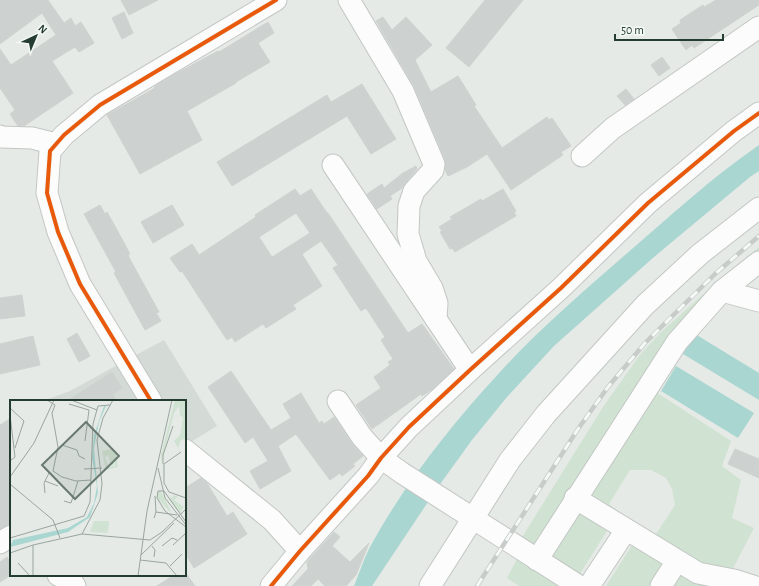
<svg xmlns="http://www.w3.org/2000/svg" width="759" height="586" viewBox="0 0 759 586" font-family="'Alegreya Sans',sans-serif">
  <rect width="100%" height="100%" fill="#e6eae7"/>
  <g fill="#d4dbd6">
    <path d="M164 340 217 426 186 445 185 443V401H161L134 356Z"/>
    <path d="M119 364 140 401H43L70 391Z"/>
  </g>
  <g fill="#d0e2d1">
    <path d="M759 247V257L704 301 537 549 521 539 603 407 639 356 660 333 718 281Z"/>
    <path d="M653 390 731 441 722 466 741 480 732 518 754 528 729 576 702 569 647 535 650 530 656 534 675 505 672 489 666 478 651 470H630L609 504 615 509 613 513 583 498Z"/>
    <path d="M580 503 612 523 576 580 544 559Z"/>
    <path d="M636 539 670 560 653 586H606Z"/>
    <path d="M519 555 568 586H519L507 578Z"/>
    <path d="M680 567 714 586H667Z"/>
  </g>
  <g fill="#aad6d1">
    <path d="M759 145V171L750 177 654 257 554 346 507 397 472 440 438 487 372 586H354C359 574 363 561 369 549 404 484 451 425 501 371 539 329 583 292 625 255 669 217 711 178 759 145Z"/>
    <path d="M695 334 759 373V400L683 354Z"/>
    <path d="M676 366 754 413 738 438 661 391Z"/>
  </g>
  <g fill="#cdd1cf" stroke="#cfd3d0" fill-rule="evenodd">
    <path d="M0 0H48L64 23 71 18 75 26 81 22 94 43 79 52 75 47 52 61 73 93 24 126H18L10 114 15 110 0 88V49L11 65 56 35 42 13 0 44Z"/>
    <path d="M121 0H158L129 15Z"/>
    <path d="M485 0H523L469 67 446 48Z"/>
    <path d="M716 0H759V5L694 48 692 45 686 50 672 29 681 23 680 20 703 5 704 7Z"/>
    <path d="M124 12 133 33 122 39 112 18Z"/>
    <path d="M383 17 392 30 406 17 432 45 415 60 431 92 458 76 476 105 474 106 502 148 547 117 549 120 552 118 571 146 561 152 563 155 511 190 487 154 467 167 448 176 445 170V159L414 86 376 21Z"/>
    <path d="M268 22 274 33 258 43 270 62 236 82V83L187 111 202 140 140 174 107 115 155 88 154 87 168 78 218 51 219 52Z"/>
    <path d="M662 57 670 68 659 76 651 65Z"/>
    <path d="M362 84 396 139 371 154 347 116 232 186 217 162 327 95 331 102Z"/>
    <path d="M626 89 634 99 625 105 617 96Z"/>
    <path d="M416 166 417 169 405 183 402 188 390 196 392 199 377 209 367 194 382 184 384 188 403 173Z"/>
    <path d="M295 189 300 196 311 189 327 213H328L408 333 422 324 454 369 431 390 422 396 421 394 372 429 356 405 381 388 374 377 390 365 388 362 393 359 381 340 385 337 366 308 361 311 333 268 338 265 321 241 302 254 322 286 293 305 296 309 266 328 263 324 235 342 232 337 227 340 182 271 180 272 170 258 192 244 199 255 256 217 255 215ZM296 213 310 233 272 257 259 237Z"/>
    <path d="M503 189 516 211 514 212 516 216 455 252 452 248 450 249 440 232 442 231 439 227 452 219 450 217 481 199 482 201Z"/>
    <path d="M100 205 105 214 107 212 116 228 130 254 128 255 132 263 159 312 156 313 161 321 145 330 114 273 116 272 84 214Z"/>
    <path d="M172 205 184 225 153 243 141 222Z"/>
    <path d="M22 295 25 316 0 319V298Z"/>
    <path d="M77 333 90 356 79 362 67 339Z"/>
    <path d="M33 336 40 365 0 374V344Z"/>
    <path d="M231 371 271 430 291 418 283 404 301 393 319 423 322 421 324 424 334 417 352 444 363 456 353 464 355 466 342 476 340 473 330 480 296 434 278 446 291 471 260 489 250 471 268 461 253 437 245 443 208 387Z"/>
    <path d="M112 372 122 388 112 394 117 401H67Z"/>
    <path d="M11 418V524L0 529V425Z"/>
    <path d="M735 449 759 459V478L728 464Z"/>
    <path d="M201 478 207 483 227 516 233 512 247 534 194 568 185 553V488Z"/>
    <path d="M334 532 340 537 332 546 350 562 369 543 356 575 346 586H325L318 579 311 586H292L308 569 307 562Z"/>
    <path d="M7 557 11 563V575L0 582V562Z"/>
    <path d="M185 572 195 586H157L174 575H185Z"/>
  </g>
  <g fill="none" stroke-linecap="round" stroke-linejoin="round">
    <g stroke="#c3c7c4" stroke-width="23">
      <g id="minor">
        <path d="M349 0 403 91 434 164 433 170 414 191 409 206 408 234 416 261 432 288 437 303 436 319"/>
        <path d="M0 136 1 137 32 138 56 144"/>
        <path d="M582 156 613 128 759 27"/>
        <path d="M333 165 470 370"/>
        <path d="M722 291 759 301"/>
        <path d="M151 401 80 284 58 232 47 193 50 151 64 135 100 105 276 0"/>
        <path d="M338 401 362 437 381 458 402 473 579 586"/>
        <path d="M185 450 272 520 300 551"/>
        <path d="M575 498 698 573 734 580 753 586"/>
        <path d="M0 543 11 536"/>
        <path d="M537 560 677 342 722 291 759 262"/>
        <path d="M58 575 73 583 75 586"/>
        <path d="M271 586 300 551 368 476 381 458 409 427 470 370 561 288 648 203 734 131 759 113"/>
        <path d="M430 586 510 460 546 414 645 305 700 254 759 208"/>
        <path d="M589 586 626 530"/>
        <path d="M661 586 677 561"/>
      </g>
    </g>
    <use href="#minor" stroke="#fbfcfb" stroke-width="21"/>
    <g stroke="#c7cbc9" stroke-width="4.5">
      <path id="rail" d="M477 586 578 429 608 387 645 343 715 274 759 236"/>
    </g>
    <use href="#rail" stroke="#f4f9f5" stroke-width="3" stroke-dasharray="9" stroke-linecap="butt"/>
    <g stroke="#f4f9f5" stroke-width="6">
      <g id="cycleway">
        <path d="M151 401 80 284 58 232 47 193 50 151 64 135 100 105 276 0"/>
        <path d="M271 586 300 551 368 476 381 458 409 427 470 370 561 288 648 203 734 131 759 113"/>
      </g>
    </g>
    <use href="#cycleway" stroke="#e8590c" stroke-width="4"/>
  </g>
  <g transform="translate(10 400)">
    <rect width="176" height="176" fill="#e6eae7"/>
    <path d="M165 0H176V39L171 40 168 48 164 41 170 35 173 17 170 16 169 6 164 13 152 61 153 79 151 55ZM100 49 106 53 108 67 94 70V68L105 66 104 59V65L101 66 98 55 95 57 98 66 95 67 92 51ZM150 90 161 111 160 112 148 99 147 94ZM163 95 168 97 164 100 174 107 176 103 170 113 159 99 162 96 163 100ZM84 121H99L98 133 80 132Z" fill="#d0e2d1"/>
    <path d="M94 6H96L89 22 84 48 88 93 80 117 58 132 0 147 3 140 58 128 77 117 84 103 87 86 82 58 84 35Z" fill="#aad6d1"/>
    <path fill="none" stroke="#99a59e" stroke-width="1" d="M37 0 45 5 42 13 48 47 43 71 52 77 66 81 81 80M61 0 87 10M59 4 79 10 75 41M0 8 14 21 5 48M0 15 5 57 0 61M52 45 67 50 69 56 75 59M171 52 154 64V83L159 92 176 98M153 64V55L163 26M148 68 155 98 176 125M74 69 92 68M0 77 24 43 44 0M35 81 48 86M0 84 43 120 50 138M35 93 34 83 39 73M145 96 146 112M54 101 61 103 68 81M144 118 146 112 167 115M176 122 154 91H148L147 98 155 111 176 127M72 134 90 100 92 84 87 40 93 18 103 0M0 138 74 116 80 102 83 24 88 6 100 5M163 145 176 133M142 146 145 150 144 157M152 146 162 138 167 140M0 153 23 145 72 134 140 140 152 132 176 109M131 155 164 123M130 160 156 163 167 176M8 163 20 176M160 166 172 154M23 176V145M128 176 137 111 162 0"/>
    <path fill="#697a70" fill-opacity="0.15" stroke="#697a70" stroke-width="2" d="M76 22 109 56 65 99 32 65Z"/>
    <rect width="176" height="176" fill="none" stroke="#253d30" stroke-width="2"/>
  </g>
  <g transform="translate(36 36) rotate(44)" stroke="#f4f9f5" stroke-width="3" paint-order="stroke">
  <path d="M0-3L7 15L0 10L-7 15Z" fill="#253d30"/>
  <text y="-6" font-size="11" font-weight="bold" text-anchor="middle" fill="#253d30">N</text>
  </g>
  <path d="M615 34v6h108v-6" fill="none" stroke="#253d30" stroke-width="2"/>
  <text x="621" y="34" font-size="12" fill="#253d30" stroke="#f4f9f5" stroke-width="3" paint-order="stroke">50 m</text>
</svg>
